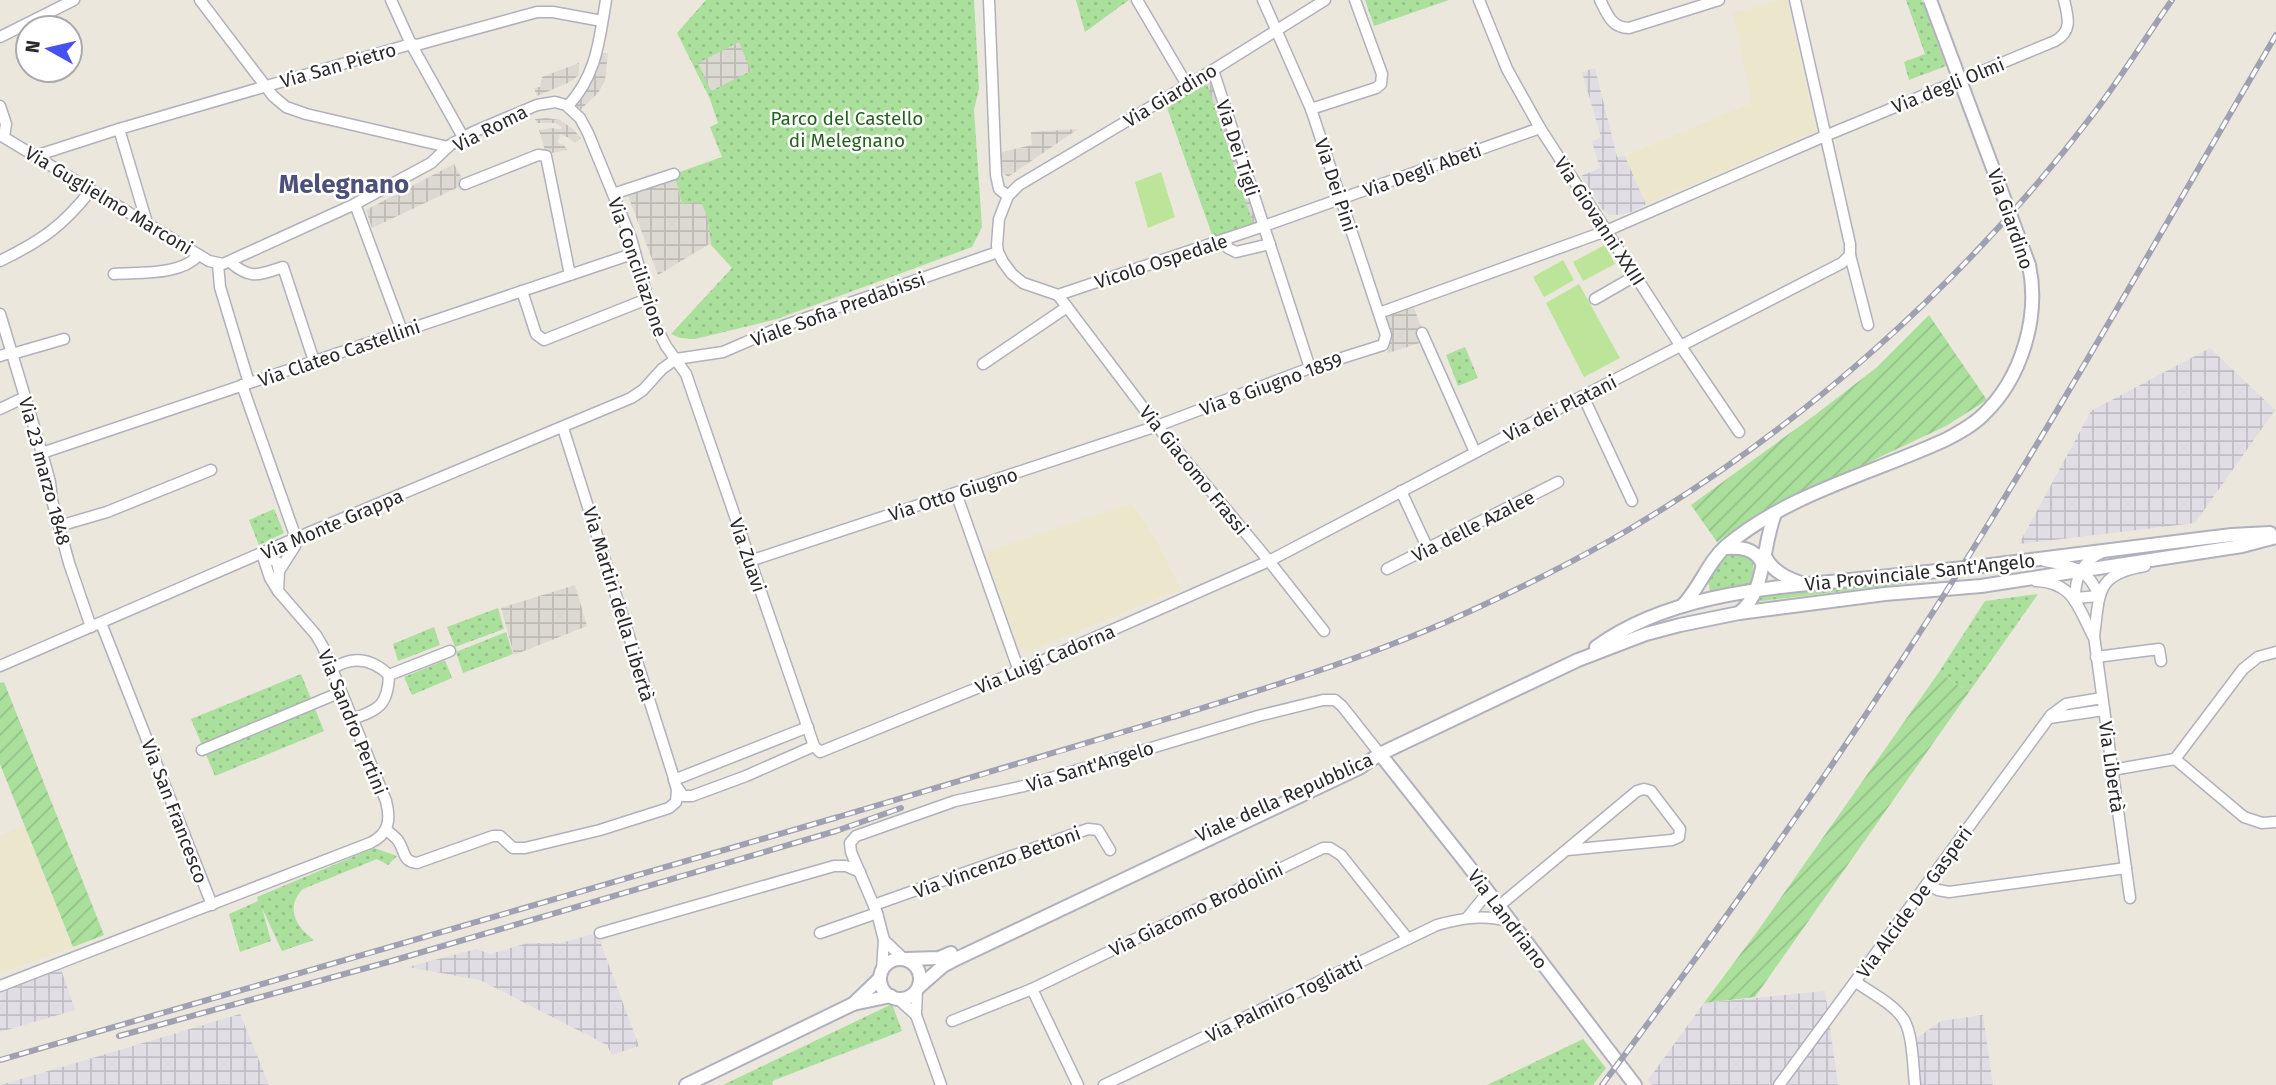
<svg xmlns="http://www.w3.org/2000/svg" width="2276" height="1085" viewBox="0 0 2276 1085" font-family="'Fira Sans',sans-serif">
  <defs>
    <pattern id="industrial-grid" width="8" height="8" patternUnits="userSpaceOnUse" patternTransform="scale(1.75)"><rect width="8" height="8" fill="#e0dde4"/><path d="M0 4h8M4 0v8" fill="none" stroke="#c0bec4"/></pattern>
    <pattern id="grass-dots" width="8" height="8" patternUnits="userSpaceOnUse" patternTransform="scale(1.75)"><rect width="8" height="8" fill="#abdf9c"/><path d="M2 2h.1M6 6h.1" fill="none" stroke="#93c087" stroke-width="1.8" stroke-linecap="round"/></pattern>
    <pattern id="garden-furrows" width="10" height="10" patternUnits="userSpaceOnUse" patternTransform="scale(1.75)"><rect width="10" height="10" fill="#abdf9c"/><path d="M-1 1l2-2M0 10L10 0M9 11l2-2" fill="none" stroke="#93c087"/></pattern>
    <pattern id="plaza-grid" width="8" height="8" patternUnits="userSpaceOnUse" patternTransform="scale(1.75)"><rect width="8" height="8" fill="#dcd9d3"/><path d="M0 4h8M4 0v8" fill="none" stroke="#bdbab5"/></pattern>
  </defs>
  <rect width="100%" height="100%" fill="#ebe7dd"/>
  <g fill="url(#industrial-grid)">
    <path d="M1595 68 1617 157 1625 156 1646 204 1632 212 1617 215H1609L1603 210 1581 176 1600 168 1592 142 1601 137 1582 72Z"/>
    <path d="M2210 348 2275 410 2195 523 2019 544 2091 411Z"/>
    <path d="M597 933 639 1046 612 1055 607 1045 480 980 408 967 476 949 490 954 528 943H561Z"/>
    <path d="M61 969 75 1010 0 1032V992Z"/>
    <path d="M1825 991 1838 1085H1652L1648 1080 1704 1003Z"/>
    <path d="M240 1014 269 1085H0L113 1052Z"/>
    <path d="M1983 1015 1993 1085H1919L1913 1041 1941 1021Z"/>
  </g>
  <g fill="#ece6cd">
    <path d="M1780 0H1787L1816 131 1646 204 1625 156 1752 103 1733 13Z"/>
    <path d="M1132 503 1157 542 1181 589 1029 651 1018 646 985 552Z"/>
    <path d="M24 825 72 947 0 973V836Z"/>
  </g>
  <g fill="url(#grass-dots)">
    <path d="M706 0H974L979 88 974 110 982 227 972 247 777 319 695 339 680 338 671 334 732 268 711 245 707 216 682 204 674 174 722 157 710 127 718 123 710 99 677 33Z"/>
    <path d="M1076 0H1129L1085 32Z"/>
    <path d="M1365 0H1449L1374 26Z"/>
    <path d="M1906 0H1922L1946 66 1909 80 1904 62 1925 54Z"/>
    <path d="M1215 76 1264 226 1215 243 1166 105Z"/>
    <path d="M1465 347 1478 378 1458 386 1446 355Z"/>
    <path d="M274 509 284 533 259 545 249 520Z"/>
    <path d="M1735 550C1755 559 1755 561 1752 583L1710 592 1708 579 1726 553Z"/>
    <path d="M1926 577V581L1754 602 1758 593Z"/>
    <path d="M2038 594 1969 692 1939 672 1985 601Z"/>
    <path d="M498 608 504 629 455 647 447 627Z"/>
    <path d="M434 627 440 645 398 661 393 644Z"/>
    <path d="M506 632 513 654 463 673 456 652Z"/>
    <path d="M445 660 452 678 412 695 404 677Z"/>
    <path d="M301 674 324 731 215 776 191 719Z"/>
    <path d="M374 848 397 856 388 865 377 859 303 889C284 908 297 928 314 940L282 951 262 908 271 941 240 952 229 914 258 901 257 897Z"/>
    <path d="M892 1004 902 1031 772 1081 773 1085H723Z"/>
    <path d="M1583 1039 1606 1068 1593 1085H1487Z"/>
  </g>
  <g fill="url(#garden-furrows)">
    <path d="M1929 315 1987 400 1946 426 1846 473 1791 496 1754 516 1717 542 1691 505 1815 415 1876 368Z"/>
    <path d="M1939 672 1969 692 1755 997 1704 1003 1759 929Z"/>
    <path d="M4 682 104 935 73 947 0 764V683Z"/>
  </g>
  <g fill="#bce599">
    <path d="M1161 172 1175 217 1148 228 1135 182Z"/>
    <path d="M1605 245 1615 264 1583 281 1573 262Z"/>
    <path d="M1563 260 1574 280 1544 297 1533 277Z"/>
    <path d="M1579 284 1620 358 1584 377 1546 303Z"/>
  </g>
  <g fill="url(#plaza-grid)">
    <path d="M739 42 751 71 711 91 698 63Z"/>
    <path d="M599 53H608L605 81 598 93 579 111 574 105Z"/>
    <path d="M579 63V75L570 82 537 96 534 88 540 87 542 77Z"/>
    <path d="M1215 76 1264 226 1255 230 1206 81Z"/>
    <path d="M547 118 560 120 573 129 581 138 575 143 569 138 560 134 558 143 564 145 567 150 546 154 539 130 550 128 561 129 562 127 555 123H537L535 119Z"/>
    <path d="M1078 129 1008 177 1001 171 999 165 1002 152 1032 145 1031 132Z"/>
    <path d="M454 164 465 184 372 228 366 210Z"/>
    <path d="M674 174 682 204 701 202 707 216 711 243 658 275 627 193Z"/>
    <path d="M1412 302 1426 341 1388 353 1379 313Z"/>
    <path d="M575 585 587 626 514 655 501 608Z"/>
  </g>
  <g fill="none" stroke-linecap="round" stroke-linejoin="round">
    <g stroke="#b0b1bd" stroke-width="13">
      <g id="minor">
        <path d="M200 0 273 96 286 107 306 114 448 147"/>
        <path d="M391 0 411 44 463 137"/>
        <path d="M989 0 996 175 999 189 1008 196"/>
        <path d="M1137 0 1187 85"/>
        <path d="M1479 0 1507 69 1540 128 1680 345 1739 432"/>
        <path d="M1600 0C1607 13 1611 28 1629 28L1719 0"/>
        <path d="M1795 0 1850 244V255L1868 325"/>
        <path d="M0 37 74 0"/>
        <path d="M1213 70 1310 368"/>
        <path d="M0 106 6 124 4 137"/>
        <path d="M568 106C597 74 599 41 606 0"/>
        <path d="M1311 109 1376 88 1381 84 1382 74 1355 0"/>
        <path d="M119 129 147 223"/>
        <path d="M0 135 209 261 223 264 355 204 431 163 450 145 473 132 537 105 555 102 566 105 580 118 588 133 631 238 655 325 666 346 686 374 814 746 820 752 1019 671 1269 561 1581 397 1842 263 1850 255"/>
        <path d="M35 156 119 129 411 44 417 45 431 41 537 12H553L602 21"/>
        <path d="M465 184 538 155 546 156 570 275"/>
        <path d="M613 194 674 174"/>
        <path d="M355 204 402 331"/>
        <path d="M1225 239 1228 248 1236 252 1270 244"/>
        <path d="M0 261C41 241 63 226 91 190"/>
        <path d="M230 262C251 280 258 275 283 267L314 361"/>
        <path d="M218 264 220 287 249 383"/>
        <path d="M114 274C140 272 180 276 199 255"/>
        <path d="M522 291 536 334 544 340 647 299"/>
        <path d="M1058 295 1264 226 1540 128"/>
        <path d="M1595 299 1635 276"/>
        <path d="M1379 313 1606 231 1825 136 2055 41C2073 31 2068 17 2064 0"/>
        <path d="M0 314 42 453 50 482 52 500 69 563 91 627"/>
        <path d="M1422 333 1475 452"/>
        <path d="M12 354 64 339"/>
        <path d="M0 356 12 352"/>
        <path d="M983 364 1067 307"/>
        <path d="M242 385 296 538 295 546 279 571"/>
        <path d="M1583 396 1632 501"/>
        <path d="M0 409 25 397"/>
        <path d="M42 453 635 253"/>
        <path d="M1401 491 1428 549"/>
        <path d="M956 493 1019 671"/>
        <path d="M59 526 107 512 211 470"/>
        <path d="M262 554 270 578 278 591"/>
        <path d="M750 561 1157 426 1310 368 1383 345 1386 335 1311 109 1263 0"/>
        <path d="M2045 561C2073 567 2087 566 2099 596"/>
        <path d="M1387 569 1558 482"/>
        <path d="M2036 581C2073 582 2078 607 2093 636"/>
        <path d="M2075 598C2075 579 2082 561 2101 553"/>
        <path d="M2075 598 2099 596"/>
        <path d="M101 623 212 905"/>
        <path d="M1324 631 1269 561 1157 426 1058 295 1023 283 1012 274 1003 262 998 252 997 245 999 219 1008 196 1019 185 1213 70 1325 0"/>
        <path d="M2096 657 2159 649 2161 661"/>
        <path d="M0 666 296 538 631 398 643 390 662 369 676 359 723 352 783 326 998 252"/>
        <path d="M332 669C353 655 372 659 389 675 388 705 379 710 352 719"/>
        <path d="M389 675 450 651"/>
        <path d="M2049 718 2104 710"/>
        <path d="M202 750 341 692"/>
        <path d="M2175 759 2243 669 2258 657 2276 652"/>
        <path d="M2112 770 2175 759 2244 817 2262 823 2276 822"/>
        <path d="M674 780 808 727"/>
        <path d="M677 787 683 796H692L746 776 814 746"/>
        <path d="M386 830C391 834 396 837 399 842 405 852 403 862 417 863L493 836H500L513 848H525L600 830 669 808 676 802 677 790 673 775 563 428"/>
        <path d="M1927 884 1938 890 1949 892 2126 868"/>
        <path d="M2130 898 2094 636C2100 593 2095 574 2145 566"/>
        <path d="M874 905 1088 829 1098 830 1110 850"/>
        <path d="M1499 906 1637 791 1644 789 1651 791 1680 829 1679 837 1672 840 1567 850"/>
        <path d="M1467 918 1488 892"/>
        <path d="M600 933 834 866H846L860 872"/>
        <path d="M820 933 877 913"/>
        <path d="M884 940 877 913 851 852 850 843 856 836 955 801 1024 786 1258 716 1323 700H1335L1342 706 1380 754"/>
        <path d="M882 970 884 940 904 959"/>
        <path d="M1856 982C1871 993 1894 1004 1904 1020 1913 1035 1913 1067 1915 1085"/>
        <path d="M0 986 370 843C389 834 391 820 386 801L323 647 316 635 278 591 279 571 277 562 262 554"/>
        <path d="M1032 989 1078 1085"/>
        <path d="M897 998 916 1015 917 989"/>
        <path d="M916 1015 941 1085"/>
        <path d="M952 1021 1032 989 1323 848H1330L1341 855 1408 939"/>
        <path d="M1104 1085 1437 925C1462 918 1485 914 1510 922"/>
        <path d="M1779 1085 2051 715 2066 704 2102 698"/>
      </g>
    </g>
    <g stroke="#b0b1bd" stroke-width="16">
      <g id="tertiary">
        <path d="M1725 548C1740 547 1755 548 1762 563"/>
        <path d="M1764 553C1769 570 1786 578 1801 583"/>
        <path d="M1682 606C1700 588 1707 563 1726 546 1789 493 1874 473 1947 439 1960 432 1973 425 1983 415 2022 378 2040 316 2029 265"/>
        <path d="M1739 613C1766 593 1762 545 1775 514"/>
        <path d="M1596 647C1668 595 1764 588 1850 580 1900 575 1949 570 1999 564 2076 554 2154 544 2232 535L2270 533"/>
        <path d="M1380 754 1467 864 1635 1085"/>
        <path d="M906 959 939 958 951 953"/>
        <circle cx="900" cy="979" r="20"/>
        <path d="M880 978 853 1004 891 996"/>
        <path d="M919 987 943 966 956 959 1359 768 1380 754 1578 660 1646 634 1680 625 1739 613 1885 594 1981 586 2242 546 2276 537"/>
        <path d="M686 1085 853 1004"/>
      </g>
    </g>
    <use href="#minor" stroke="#fff" stroke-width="10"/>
    <use href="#tertiary" stroke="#fff" stroke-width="12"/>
    <g stroke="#a0a0b3" stroke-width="6">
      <g id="rail">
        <path d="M119 1036 388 962 836 831 901 808"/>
        <path d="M0 1060C280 979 559 898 838 817 950 784 1062 751 1173 717 1264 689 1356 661 1444 623 1500 598 1558 570 1611 540 1797 433 1965 283 2094 113 2122 76 2146 37 2172 0"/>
        <path d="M1602 1085C1733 911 1858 733 1973 549 2078 380 2176 206 2276 35"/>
      </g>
    </g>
    <use href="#rail" stroke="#fff" stroke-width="3.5" stroke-dasharray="10" stroke-linecap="butt"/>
    <g stroke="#b0b1bd" stroke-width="16" stroke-linecap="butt">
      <path id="tertiary-bridge" d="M1930 0 2029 265"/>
    </g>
    <use href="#tertiary-bridge" stroke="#fff" stroke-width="12"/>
  </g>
  <g text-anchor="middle" stroke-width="5" stroke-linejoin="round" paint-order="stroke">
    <g font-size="19" fill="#2a2a2a" stroke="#fff">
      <text transform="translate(338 65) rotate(-16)" y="7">Via San Pietro</text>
      <text transform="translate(1948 85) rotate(-22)" y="7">Via degli Olmi</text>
      <text transform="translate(1170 95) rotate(-31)" y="7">Via Giardino</text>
      <text transform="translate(490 128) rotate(-27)" y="7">Via Roma</text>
      <text transform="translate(1238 148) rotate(72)" y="7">Via Dei Tigli</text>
      <text transform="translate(1422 170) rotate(-20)" y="7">Via Degli Abeti</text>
      <text transform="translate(1336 185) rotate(72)" y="7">Via Dei Pini</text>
      <text transform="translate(109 200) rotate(31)" y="7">Via Guglielmo Marconi</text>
      <text transform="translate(2011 219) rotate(71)" y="7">Via Giardino</text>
      <text transform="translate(1600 221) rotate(57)" y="7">Via Giovanni XXIII</text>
      <text transform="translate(1161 261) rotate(-18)" y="7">Vicolo Ospedale</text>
      <text transform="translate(638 267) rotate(71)" y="7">Via Conciliazione</text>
      <text transform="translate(838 309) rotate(-20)" y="7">Viale Sofia Predabissi</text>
      <text transform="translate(339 353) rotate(-19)" y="7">Via Clateo Castellini</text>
      <text transform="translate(1271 384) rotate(-20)" y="7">Via 8 Giugno 1859</text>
      <text transform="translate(1560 408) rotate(-27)" y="7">Via dei Platani</text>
      <text transform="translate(1194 470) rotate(51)" y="7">Via Giacomo Frassi</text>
      <text transform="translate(45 471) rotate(75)" y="7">Via 23 marzo 1848</text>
      <text transform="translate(953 494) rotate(-18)" y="7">Via Otto Giugno</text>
      <text transform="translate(332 524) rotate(-23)" y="7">Via Monte Grappa</text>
      <text transform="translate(1473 526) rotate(-27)" y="7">Via delle Azalee</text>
      <text transform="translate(748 555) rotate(71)" y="7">Via Zuavi</text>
      <text transform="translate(1920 572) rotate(-6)" y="7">Via Provinciale Sant'Angelo</text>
      <text transform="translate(619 604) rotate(73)" y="7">Via Martiri della Libertà</text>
      <text transform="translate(1045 659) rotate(-23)" y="7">Via Luigi Cadorna</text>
      <text transform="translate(353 722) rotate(68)" y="7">Via Sandro Pertini</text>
      <text transform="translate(1090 766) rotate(-17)" y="7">Via Sant'Angelo</text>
      <text transform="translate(2112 767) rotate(82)" y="7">Via Libertà</text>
      <text transform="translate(1284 797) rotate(-24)" y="7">Viale della Repubblica</text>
      <text transform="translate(175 811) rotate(69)" y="7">Via San Francesco</text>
      <text transform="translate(997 862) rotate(-20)" y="7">Via Vincenzo Bettoni</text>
      <text transform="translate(1914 902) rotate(-54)" y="7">Via Alcide De Gasperi</text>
      <text transform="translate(1196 909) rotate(-26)" y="7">Via Giacomo Brodolini</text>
      <text transform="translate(1508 919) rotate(53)" y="7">Via Landriano</text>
      <text transform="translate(1284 999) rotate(-26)" y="7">Via Palmiro Togliatti</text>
    </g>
    <g font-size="19" fill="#24631e" stroke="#fff">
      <text x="847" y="125">Parco del Castello<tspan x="847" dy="22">di Melegnano</tspan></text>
    </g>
    <g font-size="26" font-weight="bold" fill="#4d5078" stroke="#fff">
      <text x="344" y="193">Melegnano</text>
    </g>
  </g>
  <g transform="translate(49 49) rotate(278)"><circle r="33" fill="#ffffff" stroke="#aaaaaa" stroke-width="2"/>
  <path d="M0-5L12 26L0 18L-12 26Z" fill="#4651ef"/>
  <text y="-10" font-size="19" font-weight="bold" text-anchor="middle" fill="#2a2a2a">N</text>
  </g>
</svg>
